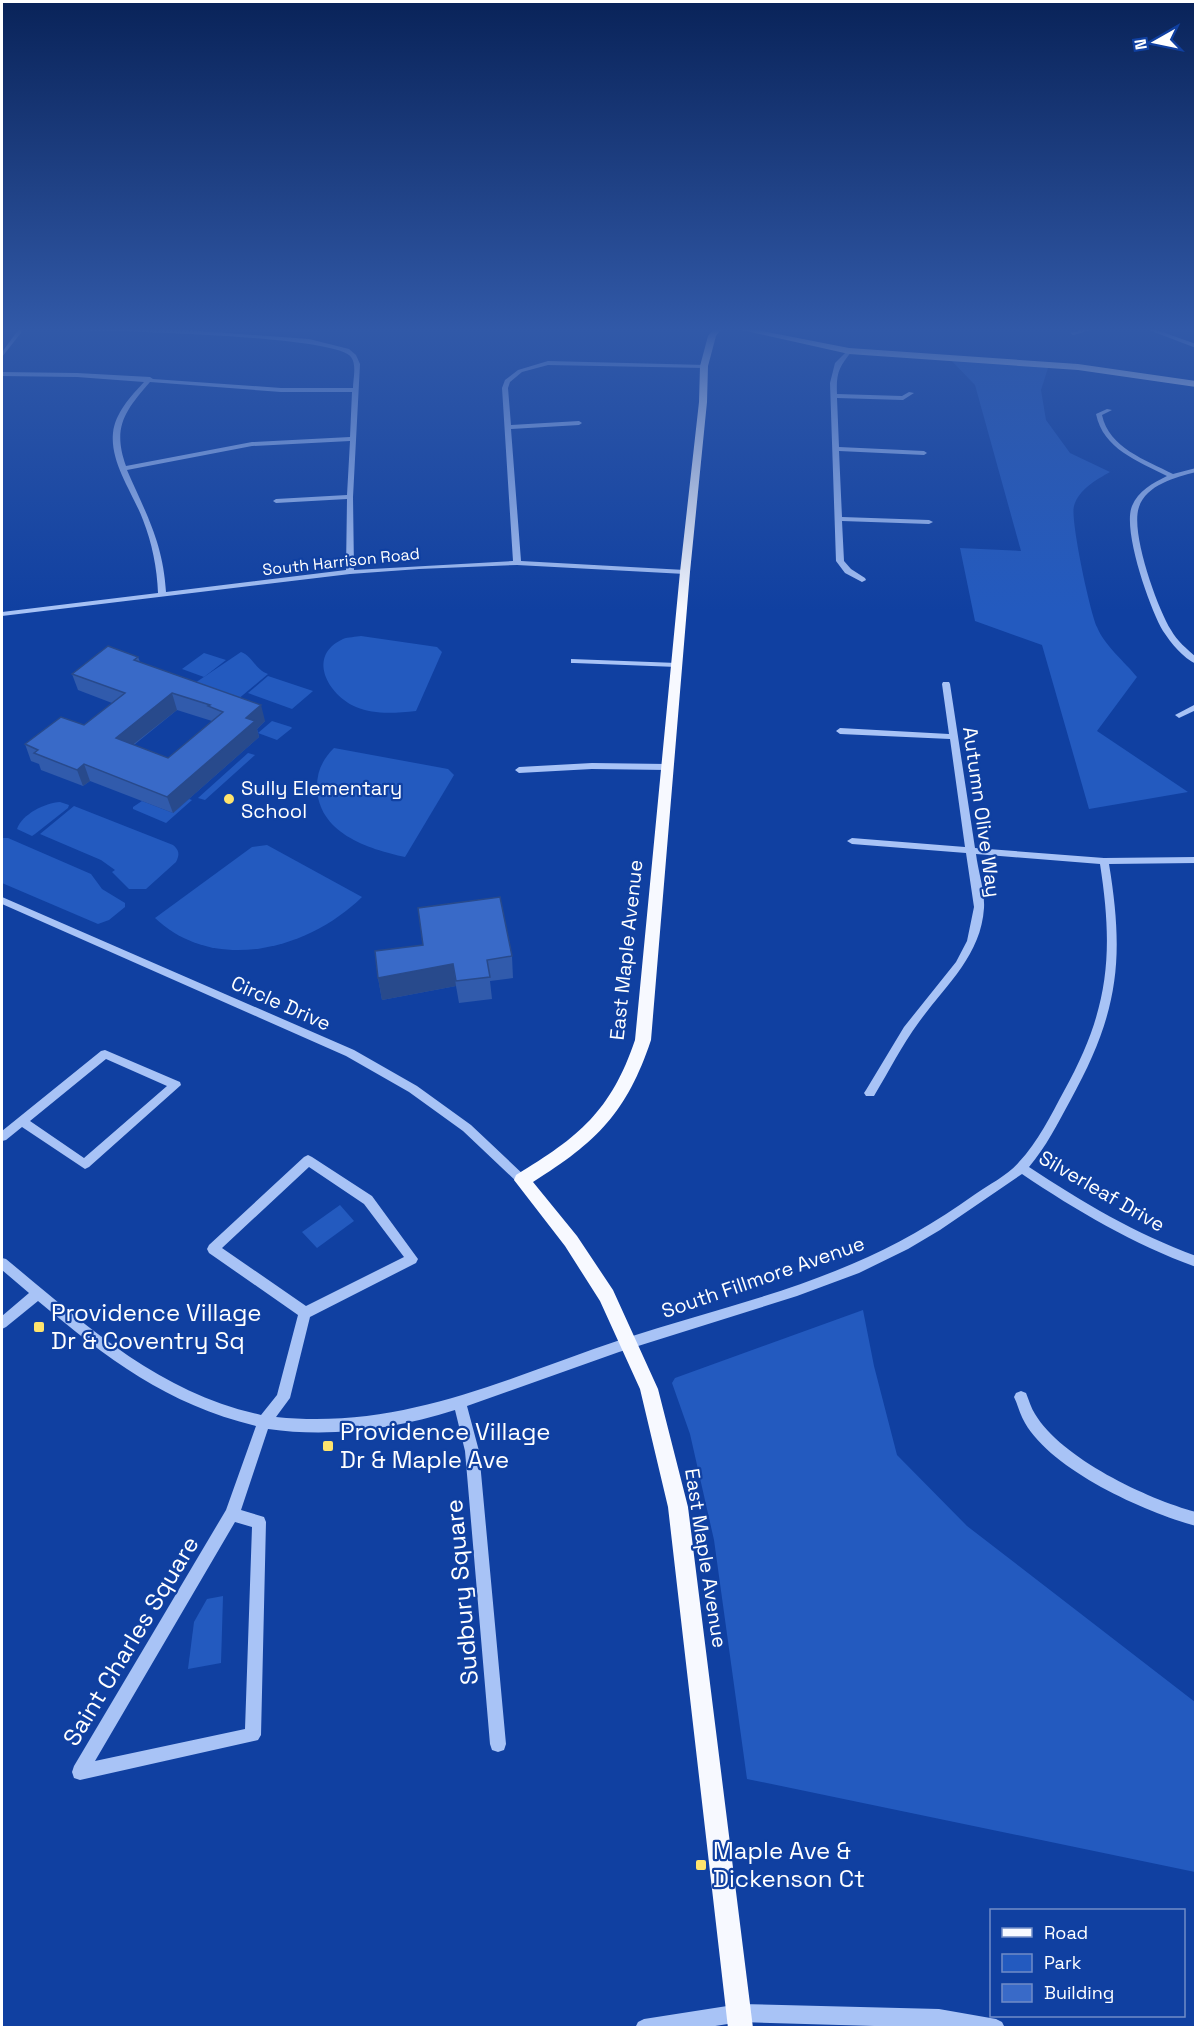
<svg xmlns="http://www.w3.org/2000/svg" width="1197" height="2029" viewBox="0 0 1197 2029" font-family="'Space Grotesk',sans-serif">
  <rect width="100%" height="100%" fill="#1040a1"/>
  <g fill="#235abf">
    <path d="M950 359 1049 365 1041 390 1046 420 1070 453 1110 472C1096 480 1079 489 1074 506 1070 519 1090 612 1097 627 1104 645 1125 662 1137 677L1097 731 1188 792 1089 809 1042 645 975 621 960 548 1021 551 975 385Z"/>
    <path d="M361 636 437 647 442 652 416 711C395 713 375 715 356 707 328 695 306 656 343 639 348 637 356 637 361 636Z"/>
    <path d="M241 652C252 656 255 669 268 674L237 700 189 687Z"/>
    <path d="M204 653 226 660 204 677 182 669Z"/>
    <path d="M268 676 313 691 292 709 248 693Z"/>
    <path d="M272 721 291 727 292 728 277 740 258 733Z"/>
    <path d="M334 748 448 769 454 775 405 857C368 849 317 833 317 786 317 771 323 759 334 748Z"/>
    <path d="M248 753 255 755 205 800 198 798Z"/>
    <path d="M189 799 192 800 166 823 133 809V807L142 801 173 813Z"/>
    <path d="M60 802 69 805 68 808 35 834 32 836 17 829C22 814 45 803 60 802Z"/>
    <path d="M74 806 173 845C179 850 180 854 176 862L146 889H129L112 872 115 870 101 860 40 834Z"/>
    <path d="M2 838H8L91 874 102 889 125 903V907L109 920 98 924 2 883Z"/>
    <path d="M267 845 362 897C308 950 214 974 155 918L252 847Z"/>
    <path d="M340 1205 354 1221 317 1248 302 1232Z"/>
    <path d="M863 1310 874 1366 897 1455 967 1526 1195 1702V1872L747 1779 714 1540 690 1434 672 1383 675 1378Z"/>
    <path d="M223 1596 221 1663 188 1669 194 1622 207 1599Z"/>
  </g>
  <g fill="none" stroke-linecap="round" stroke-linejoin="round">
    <g fill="#a8c3f6" fill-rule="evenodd">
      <path d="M4 327 172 329 309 339 349 349 356 355 360 364 353 497 354 570 513 561 502 388 505 380 518 370 548 361 706 365 707 366 704 368 548 365 522 372 510 382 508 388 511 425 579 421 582 423 579 425 511 429 521 561 685 570 689 572 685 574 517 565 419 569 350 574 2 616V612L158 593C157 568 152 543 143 520 133 493 110 463 113 433 115 413 131 396 144 382L77 377 2 376V372L77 373 150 377 153 379 281 388H353C353 379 357 365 351 357 334 333 67 330 24 329L2 357V352L19 329ZM150 382 281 392H352L350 437 252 442 126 466C112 427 125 411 150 382ZM350 441 347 495 276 499 273 501 276 503 347 499 346 570 166 592C163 542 146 514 127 470L252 446Z"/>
      <path d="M1093 327H1102L1073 335 1070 333Z"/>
      <path d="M1141 327H1148L1196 344V348Z"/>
      <path d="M849 349 852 351C839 367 836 373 837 394L902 396 909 392 914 393 903 400 837 398 839 447 924 451 927 453 924 455 839 451 842 517 929 520 933 522 929 524 842 521 844 561 851 569 865 578 866 580 862 582 845 573 836 561 830 383 835 363Z"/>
      <path d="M1107 409 1112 410 1102 415C1109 448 1146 460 1173 474L1196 468V472C1176 477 1146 485 1139 507 1130 532 1157 607 1171 630 1177 641 1187 649 1196 657V664C1183 658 1171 643 1163 631 1150 609 1122 530 1132 506 1138 491 1153 483 1167 476 1138 461 1103 449 1096 414Z"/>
      <path d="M571 659 677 663 681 665 677 667 574 663H571Z"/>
      <path d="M943 682H949L950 684 975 848 1104 858 1196 857V863L1109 864C1125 961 1118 1014 1070 1101 1058 1123 1046 1147 1029 1167 1082 1202 1136 1234 1196 1256V1267C1133 1244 1077 1211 1022 1174L940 1230 908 1249 859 1273 797 1296 619 1352 467 1406 479 1451 506 1744 504 1750 498 1752 492 1750 490 1744 465 1451 455 1410C395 1429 331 1438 268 1429L241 1510 264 1517 266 1522 261 1735 258 1740 80 1780 74 1778 72 1772 74 1766 226 1510 256 1426C166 1404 108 1359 38 1301L6 1327 2 1329V1316L29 1293 2 1270V1258L6 1259C86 1325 157 1392 261 1415L277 1395 298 1315 209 1253 207 1249 209 1245 304 1157 308 1155 312 1157 372 1196 418 1259 416 1263 310 1317 290 1398 276 1417C404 1430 506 1378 623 1339 699 1314 778 1296 852 1264 895 1246 936 1222 974 1195 989 1184 1007 1176 1019 1162 1038 1142 1051 1115 1064 1091 1109 1010 1114 954 1100 864L976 854C978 871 985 891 984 908 981 956 945 986 919 1022 902 1045 889 1071 874 1096H866L864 1093 866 1090 904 1027 956 962 967 941 974 907 966 853 852 844 847 841 852 838 965 847 950 739 840 734 836 731 840 728 949 734 942 684ZM309 1167 364 1204 404 1257 306 1306 222 1248ZM235 1522 252 1527 245 1729 95 1761Z"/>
      <path d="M1196 704V710L1179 718 1175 715Z"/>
      <path d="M592 763 667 764 671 767 667 770 592 769 519 773 515 770 519 767Z"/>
      <path d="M2 897 354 1050 417 1086 471 1125 526 1177 528 1180 526 1183 522 1185 518 1183 463 1131 409 1092 346 1056 2 904Z"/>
      <path d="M105 1050 180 1082 181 1085 89 1167 85 1169 22 1127 6 1140 2 1141V1131L101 1051ZM106 1059 167 1086 84 1158 30 1121Z"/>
      <path d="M1021 1391 1026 1393C1029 1400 1031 1408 1035 1414 1061 1458 1147 1499 1196 1512V1526C1144 1512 1052 1470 1025 1423 1020 1415 1018 1405 1014 1397L1016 1393Z"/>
      <path d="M740 2004 939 2009 996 2019 1002 2022 1005 2028H943L740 2022 703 2028H635L638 2022 644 2019Z"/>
    </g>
    <g fill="#f7f9ff" fill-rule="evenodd">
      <path d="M715 327H723L716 336 708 366 707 402 690 572 651 1040C627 1112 597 1142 533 1182L577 1236 613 1290 658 1389 688 1507 753 2028H728L668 1507 640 1389 600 1301 565 1246 514 1180 516 1175C579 1137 611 1111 635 1040L680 572 699 402 700 366 708 336Z"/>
      <path d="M728 327H742L849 348 1078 364 1196 381V387L1078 370 849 354Z"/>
    </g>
  </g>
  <g fill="#315bac" fill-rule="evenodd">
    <path d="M138 657 140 662 265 721 257 729 259 737 173 813 90 781 83 786 41 770 39 764 31 761 25 744 84 725 112 703 78 690 72 674ZM177 710 212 721 168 758 134 745Z"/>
    <path d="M375 951 512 956 513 978 490 981 492 999 459 1003 456 986 382 1000 378 978Z"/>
  </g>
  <g fill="#284a8c">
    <path d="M172 693 177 710 121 754 116 738Z"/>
    <path d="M261 705 265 721 257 729 259 737 173 813 167 797 246 718Z"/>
    <path d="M84 764 90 781 83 786 77 770Z"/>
    <path d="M453 964 456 986 382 1000 378 978Z"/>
  </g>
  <g fill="#396ac8" stroke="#284a8c" stroke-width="1.5" fill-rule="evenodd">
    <path d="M108 646 138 657 134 660 261 705 246 718 255 721 167 797 84 764 77 770 34 753 38 750 25 744 61 717 84 725 125 693 72 674ZM172 693 210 705 208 706 223 712 168 758 116 738Z"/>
    <path d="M500 897 512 956 487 960 490 977 456 981 453 964 378 978 375 951 423 945 418 908Z"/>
  </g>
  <linearGradient id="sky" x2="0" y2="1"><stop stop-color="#092359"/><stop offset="0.54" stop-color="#3159a8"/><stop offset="1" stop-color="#3159a8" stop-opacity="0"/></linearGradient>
  <rect width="1197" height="611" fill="url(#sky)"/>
  <g fill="#ffe46d" stroke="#1040a1" stroke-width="2">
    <circle cx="229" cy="799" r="6"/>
    <rect x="33" y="1321" width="12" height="12" rx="3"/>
    <rect x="322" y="1440" width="12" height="12" rx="3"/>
    <rect x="695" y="1859" width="12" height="12" rx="3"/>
  </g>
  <g text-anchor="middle" stroke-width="4.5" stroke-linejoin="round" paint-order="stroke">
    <g font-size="16" fill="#fff" stroke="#1040a1">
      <text transform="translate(341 561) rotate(-6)" y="6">South Harrison Road</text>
    </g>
    <g font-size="20" fill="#fff" stroke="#1040a1" text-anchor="start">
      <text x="241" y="795">Sully Elementary<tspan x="241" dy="23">School</tspan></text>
    </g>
    <g font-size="20" fill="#fff" stroke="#1040a1">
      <text transform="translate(982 812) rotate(82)" y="7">Autumn Olive Way</text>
      <text transform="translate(626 950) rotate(-84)" y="7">East Maple Avenue</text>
      <text transform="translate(281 1003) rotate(24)" y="7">Circle Drive</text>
      <text transform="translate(1102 1191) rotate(30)" y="7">Silverleaf Drive</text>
      <text transform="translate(763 1277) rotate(-19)" y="7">South Fillmore Avenue</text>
      <text transform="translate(706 1558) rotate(81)" y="7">East Maple Avenue</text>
    </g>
    <g font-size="24" fill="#fff" stroke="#1040a1" text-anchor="start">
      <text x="51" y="1321">Providence Village<tspan x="51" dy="28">Dr &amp; Coventry Sq</tspan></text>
      <text x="340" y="1440">Providence Village<tspan x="340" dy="28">Dr &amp; Maple Ave</tspan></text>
      <text x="713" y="1859">Maple Ave &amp;<tspan x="713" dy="28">Dickenson Ct</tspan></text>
    </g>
    <g font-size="24" fill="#fff" stroke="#1040a1">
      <text transform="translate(462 1592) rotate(-95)" y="8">Sudbury Square</text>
      <text transform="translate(131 1641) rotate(-59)" y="8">Saint Charles Square</text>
    </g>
  </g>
  <rect width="1197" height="2029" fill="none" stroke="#ffffff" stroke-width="6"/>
  <rect x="990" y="1909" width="195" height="108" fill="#1040a1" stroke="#708cc7" stroke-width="1.5"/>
  <rect x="1002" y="1928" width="30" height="9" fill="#f7f9ff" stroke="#708cc7" stroke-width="1.5"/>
  <text x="1044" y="1939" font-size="18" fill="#ffffff">Road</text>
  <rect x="1002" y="1954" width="30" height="18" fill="#235abf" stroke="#708cc7" stroke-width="1.5"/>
  <text x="1044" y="1969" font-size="18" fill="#ffffff">Park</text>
  <rect x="1002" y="1984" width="30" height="18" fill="#396ac8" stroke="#708cc7" stroke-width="1.5"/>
  <text x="1044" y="1999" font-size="18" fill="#ffffff">Building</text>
  <g transform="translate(1155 42) rotate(261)" stroke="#1040a1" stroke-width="4.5" paint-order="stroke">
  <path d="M0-4.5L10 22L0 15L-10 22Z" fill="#ffffff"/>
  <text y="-9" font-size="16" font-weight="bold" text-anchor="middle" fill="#ffffff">N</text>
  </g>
</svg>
